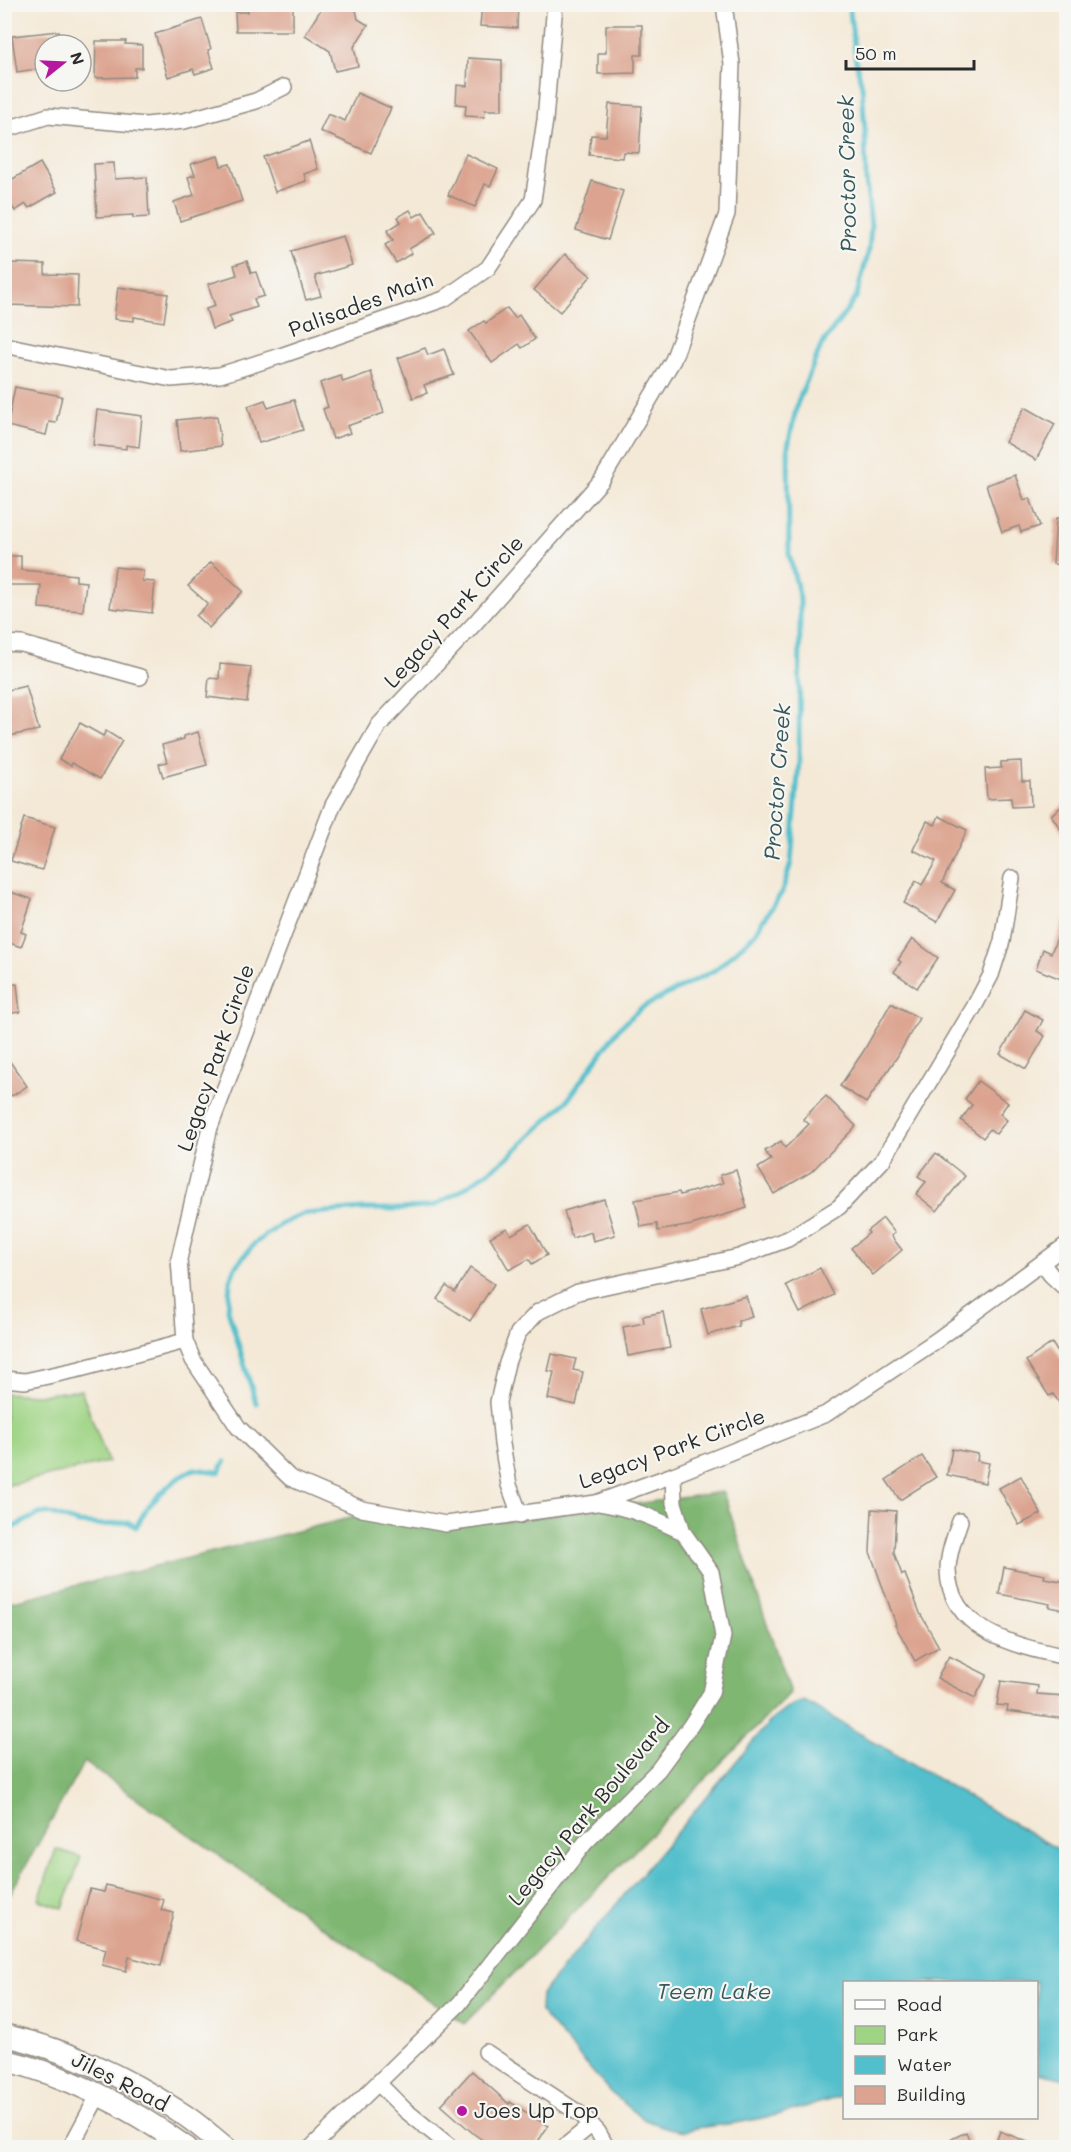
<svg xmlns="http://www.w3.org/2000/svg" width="1071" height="2152" viewBox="0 0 1071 2152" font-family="Mali,sans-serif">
  <rect width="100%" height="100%" fill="#f6f6f2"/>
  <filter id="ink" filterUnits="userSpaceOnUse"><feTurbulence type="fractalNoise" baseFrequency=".0167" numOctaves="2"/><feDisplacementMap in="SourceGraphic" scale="12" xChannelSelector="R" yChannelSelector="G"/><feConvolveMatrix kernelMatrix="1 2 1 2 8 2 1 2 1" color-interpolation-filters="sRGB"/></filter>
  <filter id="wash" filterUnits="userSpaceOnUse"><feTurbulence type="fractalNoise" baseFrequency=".008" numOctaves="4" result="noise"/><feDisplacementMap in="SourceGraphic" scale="24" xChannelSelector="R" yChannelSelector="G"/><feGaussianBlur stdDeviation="1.35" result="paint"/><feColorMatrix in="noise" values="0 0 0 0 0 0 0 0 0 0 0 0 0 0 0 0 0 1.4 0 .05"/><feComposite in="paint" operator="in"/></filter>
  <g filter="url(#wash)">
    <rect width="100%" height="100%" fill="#f4e9d7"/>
    <g fill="#9fd485" stroke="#658058" stroke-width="1.5">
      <path d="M81 1390 108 1462 5 1486V1393L37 1395Z"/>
      <path d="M56 1849 81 1857 63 1908 39 1900Z"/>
    </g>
    <path fill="#7fb672" stroke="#55704e" stroke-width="1.5" d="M723 1492 790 1693 464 2024 84 1762 5 1903V1603L366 1514 509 1521Z"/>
    <path fill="#52bfcc" stroke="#3e757c" stroke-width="1.5" d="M804 1701 1066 1854V2079L1037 2073 1036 1982H844V2096L773 2116 736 2123 696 2128 685 2131 668 2128 645 2120 611 2093 540 2011 541 1994 770 1721 790 1706Z"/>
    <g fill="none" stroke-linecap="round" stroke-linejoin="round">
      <g stroke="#52bfcc" stroke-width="5">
        <path d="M256 1403 228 1310 230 1281 235 1267 255 1243 281 1224 303 1214 362 1209H402L433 1206 459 1192 506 1159 567 1101 619 1028 641 1008 715 970 753 936 782 892 791 863 799 762 800 599 789 554 788 446 797 404 821 346 856 298 869 250 871 226 866 180 865 133 862 86 856 62 849 4"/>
        <path d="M4 1537 12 1528 39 1514 48 1513 78 1523 104 1525 128 1522 136 1527 147 1508 168 1486 181 1476 194 1469 219 1472 225 1462"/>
      </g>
    </g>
    <g id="blocks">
      <g fill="#dca490">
        <path d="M248 4H293V31H236L235 12H248Z"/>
        <path d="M324 4H347L356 10 358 19 368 25 354 47 358 66 335 71 330 51 305 35Z"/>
        <path d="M482 4H518L517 28 480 26Z"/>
        <path d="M202 19 211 49 208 50 214 68 195 74 193 69 168 77 155 34Z"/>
        <path d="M606 25H642V55H635V73L598 74V53H606Z"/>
        <path d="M59 31 61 45H45V63L36 64 37 69 17 72 12 36Z"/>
        <path d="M96 41H126L125 44 142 45V68H135V77L95 78Z"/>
        <path d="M468 58 502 60V110H485L484 117 465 116 466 105 456 104 457 85 467 86Z"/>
        <path d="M357 93 391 108 371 153 320 131 328 114 345 121Z"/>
        <path d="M609 104 642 106 639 153 623 152 622 158 589 155 591 135 606 136Z"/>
        <path d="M309 141 318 169 304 174 306 181 275 192 263 157Z"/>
        <path d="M466 154 498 169 490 186 485 184 475 207 448 195Z"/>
        <path d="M218 156 221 166 230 164 242 201 180 221 174 202 194 195 188 177 195 175 191 164Z"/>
        <path d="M40 163 57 192 29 208 26 204 15 211 4 194V184Z"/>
        <path d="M114 163 115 179 147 177 149 217 133 218V215L97 217 94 164Z"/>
        <path d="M592 181 623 191 608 240 576 230Z"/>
        <path d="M410 210 414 217 423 212 436 233 409 249 412 253 396 263 385 245 393 240 387 231 401 222 398 217Z"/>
        <path d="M343 236 352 265 315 276 321 296 306 300 291 251Z"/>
        <path d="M565 254 591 276 560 312 534 290Z"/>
        <path d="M247 261 251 273 256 272 264 296 254 299 257 307 229 316 232 322 212 329 206 309 215 306 208 284 237 275 234 265Z"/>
        <path d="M8 263 45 264V274L78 275 77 307 6 305Z"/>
        <path d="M118 287 168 294 164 322 134 317V321L114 319Z"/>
        <path d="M507 308 515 318 519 315 535 339 522 348 519 344 492 363 469 331 484 321 486 323Z"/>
        <path d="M425 348 428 355 444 349 454 375 424 385 427 393 413 398 398 358Z"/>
        <path d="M371 372 384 413 347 426 350 433 333 439 323 409 328 407 320 383 341 376 343 382Z"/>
        <path d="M15 387 62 396 56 423 49 422 46 435 7 426Z"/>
        <path d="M265 400 268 408 294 400 303 430 259 443 248 406Z"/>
        <path d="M1025 407 1055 424 1036 460 1005 442Z"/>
        <path d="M97 410 142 416 139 447 126 445V449L93 445Z"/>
        <path d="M217 416 221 446 180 451 177 420Z"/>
        <path d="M1015 475 1024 500 1030 498 1040 526 1021 532 1019 526 1002 532 986 485Z"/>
        <path d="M1056 518H1066V565L1053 564Z"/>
        <path d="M4 556H21V570L76 575V581L86 582 83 611 39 608 41 585H4Z"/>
        <path d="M211 562 243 591 209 628 196 616 208 604 188 586Z"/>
        <path d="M115 567 143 570 142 581 155 582 152 613 110 608Z"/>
        <path d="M220 664 251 667 247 702 207 697 209 678 219 679Z"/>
        <path d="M26 686 39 730 4 737V691Z"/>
        <path d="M80 723 103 736 106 731 122 741 100 779 72 763 71 766 59 759Z"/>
        <path d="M198 732 207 765 163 777 159 764 167 762 162 745 184 739V736Z"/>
        <path d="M1021 761 1022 781H1030L1031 806 1012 807 1011 798 987 799 985 769 1001 768V762Z"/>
        <path d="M1066 803V837L1051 815Z"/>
        <path d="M939 816 967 830 942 883 955 890 937 922 903 903 916 881 922 885 936 861 913 850 927 821 935 825Z"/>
        <path d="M24 818 55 827 42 870 11 861Z"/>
        <path d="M4 890 32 899 21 932 26 934 21 947 4 941Z"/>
        <path d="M1066 915V981L1036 969 1043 949 1051 953Z"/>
        <path d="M912 939 938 958 917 988 894 972 901 962 898 960Z"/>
        <path d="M17 984 20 1012 4 1014V985Z"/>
        <path d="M891 1003 919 1018 897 1057 866 1103 840 1086 863 1052Z"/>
        <path d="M1025 1010 1043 1020 1037 1031 1045 1036 1026 1069 1000 1054Z"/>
        <path d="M4 1053 27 1086 12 1096 4 1086Z"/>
        <path d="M978 1081 1008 1103 1000 1114 1007 1120 996 1134 990 1129 983 1138 961 1120 972 1105 965 1099Z"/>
        <path d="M826 1096 856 1126 811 1172 774 1194 758 1168 771 1160 765 1151 781 1141 785 1148 809 1124 803 1119Z"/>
        <path d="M936 1153 965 1176 937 1211 916 1194 926 1182 918 1176Z"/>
        <path d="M736 1170 747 1208 692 1225 658 1231 657 1224 641 1227 635 1200 679 1192 680 1195 723 1183 720 1175Z"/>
        <path d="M604 1199 615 1235 593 1241 591 1232 572 1238 564 1211Z"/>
        <path d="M883 1218 895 1233 891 1236 902 1250 873 1275 851 1248 869 1233 867 1231Z"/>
        <path d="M530 1224 547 1255 532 1264 529 1259 509 1270 490 1237 507 1228 511 1235Z"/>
        <path d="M470 1268 494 1284 470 1321 437 1299 446 1286 455 1292Z"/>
        <path d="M820 1268 834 1295 800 1313 786 1285Z"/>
        <path d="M746 1296 752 1317 738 1321 739 1326 708 1335 701 1309Z"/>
        <path d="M663 1312 670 1348 628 1356 623 1327 644 1323 643 1316Z"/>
        <path d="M1052 1343 1066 1366V1412L1053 1394 1049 1396 1026 1361Z"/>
        <path d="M552 1354 576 1359 573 1370 583 1372 576 1405 548 1399 554 1372 548 1371Z"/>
        <path d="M952 1449 978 1454 977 1461 989 1463 985 1483 947 1475Z"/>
        <path d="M922 1456 936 1477 900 1500 886 1480Z"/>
        <path d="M1021 1476 1041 1514 1019 1525 999 1488Z"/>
        <path d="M872 1509 896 1511 894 1553 902 1575 905 1574 920 1613 939 1647 915 1661 895 1625 896 1624 870 1552Z"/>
        <path d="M1004 1567 1045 1575 1044 1578 1066 1582V1610L1049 1607 1050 1604 999 1594Z"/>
        <path d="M949 1656 987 1675 975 1698 937 1678Z"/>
        <path d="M1001 1681 1038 1686 1037 1694 1066 1696V1719L1007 1711 1008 1706 997 1705Z"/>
        <path d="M106 1885 164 1900 161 1910 174 1913 161 1966 129 1957 126 1971 102 1965 106 1949 76 1941 90 1889 104 1892Z"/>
        <path d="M472 2071 509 2104 510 2102 548 2126 534 2148H494L474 2134 441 2105Z"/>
        <path d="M1000 2131 1040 2147V2148H994Z"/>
        <path d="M966 2132 973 2148H933Z"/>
      </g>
    </g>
  </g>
  <g filter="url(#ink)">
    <use href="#blocks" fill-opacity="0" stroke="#908a81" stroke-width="1.5"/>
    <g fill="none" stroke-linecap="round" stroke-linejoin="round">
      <g stroke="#908a81" stroke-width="18">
        <g id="street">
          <path d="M724 4 732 64 727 214 673 360 602 480 475 623 379 725 333 805 210 1127 179 1259 185 1341 193 1360 238 1427 290 1478 362 1509 446 1524 596 1503 673 1475 826 1414 937 1340 1066 1245"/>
          <path d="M4 130 48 116 146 125 184 121 256 101 284 87"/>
          <path d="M4 345 171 379 220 375 283 355 444 299 488 268 533 200 545 120 555 4"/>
          <path d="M4 643 22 644 140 677"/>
          <path d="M1042 1263 1051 1275 1066 1289"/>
          <path d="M4 1379 25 1381 80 1369 185 1341"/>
          <path d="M599 1503C629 1507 656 1519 683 1532"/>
          <path d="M520 1515 509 1485 502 1444 498 1402 507 1363 518 1333 538 1312 578 1292 739 1257 788 1239 839 1207 882 1161 974 1007 991 975 1002 941 1012 878"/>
          <path d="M960 1521C955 1536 948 1553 948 1570 949 1632 1017 1646 1066 1657"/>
          <path d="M486 2052 583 2116 598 2132 607 2148"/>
          <path d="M378 2083 405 2110 452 2148"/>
          <path d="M70 2148 99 2094"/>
          <path d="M311 2148 459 2004 585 1843 658 1770 691 1725 711 1693 723 1636 711 1572 683 1532 674 1503 673 1475"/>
          <path d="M563 2148 591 2125"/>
        </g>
      </g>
      <g stroke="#908a81" stroke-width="24">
        <g id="secondary">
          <path d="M4 2035C65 2049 125 2077 178 2111 195 2121 210 2135 226 2148"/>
          <path d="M4 2060C72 2076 131 2108 187 2148"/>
        </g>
      </g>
      <use href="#street" stroke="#fff" stroke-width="15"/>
      <use href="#secondary" stroke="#fff" stroke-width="21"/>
    </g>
  </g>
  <circle fill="#b5179e" stroke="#f6f6f2" stroke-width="2" cx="462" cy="2111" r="6"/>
  <g text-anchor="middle" stroke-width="4.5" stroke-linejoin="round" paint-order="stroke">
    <g font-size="21" fill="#2b2b2b" stroke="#f6f6f2">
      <text transform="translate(361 305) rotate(-20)" y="7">Palisades Main</text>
      <text transform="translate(454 612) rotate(-48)" y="7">Legacy Park Circle</text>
      <text transform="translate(216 1058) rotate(-71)" y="7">Legacy Park Circle</text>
      <text transform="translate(672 1449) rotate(-20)" y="7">Legacy Park Circle</text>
      <text transform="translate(589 1812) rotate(-50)" y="7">Legacy Park Boulevard</text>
      <text transform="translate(120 2082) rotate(27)" y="7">Jiles Road</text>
    </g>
    <g font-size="21" fill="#2b2b2b" stroke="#f6f6f2" text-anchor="start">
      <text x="474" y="2118">Joes Up Top</text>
    </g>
    <g font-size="22" font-style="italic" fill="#37575b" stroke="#f6f6f2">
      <text transform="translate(847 174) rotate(-91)" y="8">Proctor Creek</text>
      <text transform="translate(777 782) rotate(-86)" y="8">Proctor Creek</text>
      <text x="714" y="1999">Teem Lake</text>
    </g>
  </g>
  <rect width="1071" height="2152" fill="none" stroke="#f6f6f2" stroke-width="24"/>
  <rect x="843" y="1981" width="195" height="138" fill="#f6f6f2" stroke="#a5a5a2" stroke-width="1.5"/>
  <rect x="855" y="2000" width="30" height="9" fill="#ffffff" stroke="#a5a5a2" stroke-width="1.5"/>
  <text x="897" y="2011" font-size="18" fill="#2b2b2b">Road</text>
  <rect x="855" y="2026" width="30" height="18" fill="#9fd485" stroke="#a5a5a2" stroke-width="1.5"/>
  <text x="897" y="2041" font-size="18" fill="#2b2b2b">Park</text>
  <rect x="855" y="2056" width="30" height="18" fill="#52bfcc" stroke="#a5a5a2" stroke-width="1.5"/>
  <text x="897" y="2071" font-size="18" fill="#2b2b2b">Water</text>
  <rect x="855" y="2086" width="30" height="18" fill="#dca490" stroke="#a5a5a2" stroke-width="1.5"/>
  <text x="897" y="2101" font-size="18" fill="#2b2b2b">Building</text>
  <g transform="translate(63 63) rotate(72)"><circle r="28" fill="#f6f6f2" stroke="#a5a5a2" stroke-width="1.5"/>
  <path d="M0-4.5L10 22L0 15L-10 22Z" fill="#b5179e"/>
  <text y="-9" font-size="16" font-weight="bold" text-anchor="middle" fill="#2b2b2b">N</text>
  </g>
  <path d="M846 60v9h128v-9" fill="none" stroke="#2b2b2b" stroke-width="3"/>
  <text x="855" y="60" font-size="18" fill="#2b2b2b" stroke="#f6f6f2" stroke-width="4.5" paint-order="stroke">50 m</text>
</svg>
